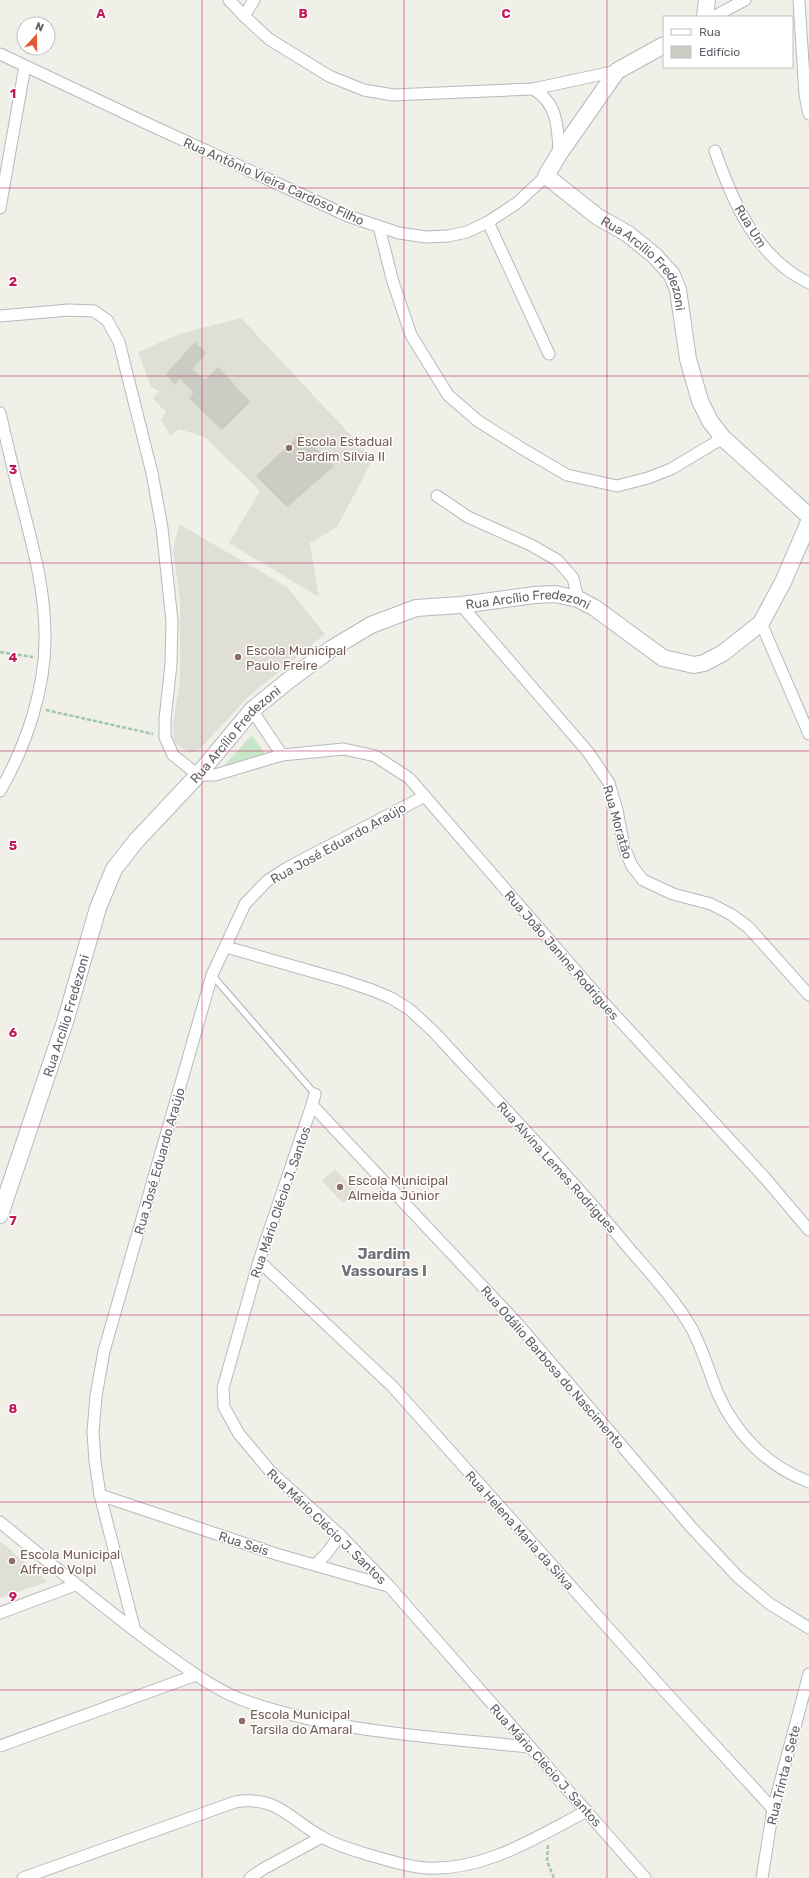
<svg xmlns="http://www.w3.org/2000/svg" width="809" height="1878" viewBox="0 0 809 1878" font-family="Rubik,sans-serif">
  <rect width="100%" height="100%" fill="#f0efe8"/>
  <g fill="#e0dfd6">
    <path d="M241 318 373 459 337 527 310 543 319 597 229 543 260 491 205 437 179 429 170 435 161 420 166 412 153 399 159 391 151 387 138 352 179 334Z"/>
    <path d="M179 524 287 587 325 634 248 697 198 751 189 753 174 742 173 724 180 681V600L173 550Z"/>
    <path d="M335 1169 358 1193 343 1203 322 1181Z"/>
    <path d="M0 1541 47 1582 0 1598Z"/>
  </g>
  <path fill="#c6e7c9" d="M252 735 265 754 223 767Z"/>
  <g fill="#cccbc4" stroke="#d5d2c6">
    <path d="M195 342 206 353 192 369 205 380 218 367 250 402 222 430 189 398 194 392 180 379 175 385 166 374Z"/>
    <path d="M301 433 334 466 287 507 256 476Z"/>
  </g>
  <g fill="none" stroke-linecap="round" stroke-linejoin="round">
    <g stroke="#b8b9be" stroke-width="8">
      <path id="lane" d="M212 975 315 1094"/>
    </g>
    <g stroke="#b8b9be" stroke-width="13">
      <g id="street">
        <path d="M229 0 244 16 269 39 329 76 364 90 393 95 533 89 617 71"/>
        <path d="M799 0 805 95 809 114"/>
        <path d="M244 16 254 0"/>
        <path d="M713 17 745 0"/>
        <path d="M0 54 146 123 348 216 399 233 426 237 448 236 467 232 488 222 517 203 546 176"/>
        <path d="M533 89C558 103 558 128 559 154"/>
        <path d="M715 151C733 203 757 258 809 283"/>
        <path d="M0 208 25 66"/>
        <path d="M488 222 549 354"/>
        <path d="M379 227 393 282 411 335 448 395 478 421 521 448 567 475 617 486 648 478 671 469 723 438"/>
        <path d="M0 316 69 310 94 311 107 320 119 342 152 473 162 528 172 621 171 664 165 719V737L173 755 198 775H215L282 755 344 749 375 756 409 778 603 1002 765 1178 809 1230"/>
        <path d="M0 413C7 443 14 474 22 504 33 547 45 590 45 635 46 688 26 746 0 791"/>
        <path d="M437 496 468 517 531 545 557 560 573 578 578 599"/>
        <path d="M461 605 588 752 609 783 617 810 624 847 632 866 643 880 673 894 711 904 732 915 748 927 809 995"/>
        <path d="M761 623 809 734"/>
        <path d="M252 710 282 755"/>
        <path d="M226 947 342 980 372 990 391 998 409 1009 434 1032C499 1103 566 1172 627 1246 649 1272 675 1299 692 1329 703 1350 709 1372 718 1394 736 1434 767 1466 809 1482"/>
        <path d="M315 1094 312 1105 517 1323 692 1528 738 1577 770 1604 809 1628"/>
        <path d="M312 1105 259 1261 223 1388 224 1407 239 1434 270 1471 340 1535 389 1586 645 1878"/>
        <path d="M259 1261 392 1386 661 1687 773 1809"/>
        <path d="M100 1495 276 1554 388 1586"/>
        <path d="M0 1522C52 1565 104 1608 158 1648 184 1666 210 1687 240 1699 329 1732 435 1737 528 1747"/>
        <path d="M315 1565 327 1553 340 1535"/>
        <path d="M0 1613 75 1585"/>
        <path d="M135 1631 100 1495 95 1461 93 1432 96 1396 104 1351 212 975 245 904 267 881 287 868 425 796"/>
        <path d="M0 1746 196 1675"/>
        <path d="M23 1878 235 1802C277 1795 289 1819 322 1837 337 1846 356 1851 373 1856 390 1861 409 1867 426 1868 486 1871 536 1837 587 1811"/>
        <path d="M250 1878 263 1869 322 1837"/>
        <path d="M762 1878 773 1809 809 1674"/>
      </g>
    </g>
    <g stroke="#b6b9be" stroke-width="18">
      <g id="secondary">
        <path d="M705 17 707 0"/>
        <path id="s1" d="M664 45 617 71 559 154 546 176 598 217 628 234 655 256 672 275 678 290 688 359 700 401 710 421 723 438 809 516"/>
        <path id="s2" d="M0 1215 65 1022 98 908 114 869 136 841 198 775 252 710 289 680 331 649 371 625 416 608 461 605 535 595 555 594 578 599 595 608 663 658 694 665 704 663 723 653 761 623 783 582 809 522"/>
      </g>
    </g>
    <g stroke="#9fc7ae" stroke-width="2.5" stroke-dasharray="4 2" stroke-linecap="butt">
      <path d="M0 652 33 657"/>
      <path d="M46 710 153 734"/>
      <path d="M548 1845 547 1861 554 1878"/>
    </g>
    <use href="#lane" stroke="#fff" stroke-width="5.5"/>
    <use href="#street" stroke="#fff" stroke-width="11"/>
    <use href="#secondary" stroke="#fff" stroke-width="16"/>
  </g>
  <path fill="none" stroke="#c2185b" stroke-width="1" stroke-opacity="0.55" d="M202 0V1878M404 0V1878M607 0V1878M0 188H809M0 376H809M0 563H809M0 751H809M0 939H809M0 1127H809M0 1315H809M0 1502H809M0 1690H809"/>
  <g fill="#8d6e63" stroke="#fff" stroke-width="1.5">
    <circle cx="289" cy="448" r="4"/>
    <circle cx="238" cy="657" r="4"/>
    <circle cx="340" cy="1187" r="4"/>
    <circle cx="12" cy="1561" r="4"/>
    <circle cx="242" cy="1721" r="4"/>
  </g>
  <g text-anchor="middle" stroke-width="3" stroke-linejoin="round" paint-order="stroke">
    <g font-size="13" fill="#5f6267" stroke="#fff">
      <text transform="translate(274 181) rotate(24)" y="5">Rua Antônio Vieira Cardoso Filho</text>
      <text transform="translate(751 226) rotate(58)" y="5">Rua Um</text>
      <text dy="5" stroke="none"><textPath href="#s1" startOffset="315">Rua Arcílio Fredezoni</textPath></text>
      <text dy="5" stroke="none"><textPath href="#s2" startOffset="883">Rua Arcílio Fredezoni</textPath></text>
      <text dy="5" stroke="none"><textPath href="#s2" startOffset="546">Rua Arcílio Fredezoni</textPath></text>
      <text transform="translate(618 822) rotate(74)" y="5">Rua Moratão</text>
      <text transform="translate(338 843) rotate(-29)" y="5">Rua José Eduardo Araújo</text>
      <text transform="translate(562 955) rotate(49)" y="5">Rua João Janine Rodrigues</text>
      <text dy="5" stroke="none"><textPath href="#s2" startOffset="210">Rua Arcílio Fredezoni</textPath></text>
      <text transform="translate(159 1161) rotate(-74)" y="5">Rua José Eduardo Araújo</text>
      <text transform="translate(557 1167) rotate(48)" y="5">Rua Alvina Lemes Rodrigues</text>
      <text transform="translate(280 1202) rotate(-71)" y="5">Rua Mário Clécio J. Santos</text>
      <text transform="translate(553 1367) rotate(49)" y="5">Rua Odálio Barbosa do Nascimento</text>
      <text transform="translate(327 1526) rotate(44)" y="5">Rua Mário Clécio J. Santos</text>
      <text transform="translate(520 1530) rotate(48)" y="5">Rua Helena Maria da Silva</text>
      <text transform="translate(244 1543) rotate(18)" y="5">Rua Seis</text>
      <text transform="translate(546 1765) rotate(48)" y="5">Rua Mário Clécio J. Santos</text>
      <text transform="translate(783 1775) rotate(-76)" y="5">Rua Trinta e Sete</text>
    </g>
    <g font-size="13" fill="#785e54" stroke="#fff" text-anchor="start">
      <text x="297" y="446">Escola Estadual<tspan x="297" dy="15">Jardim Silvia II</tspan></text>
      <text x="246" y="655">Escola Municipal<tspan x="246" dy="15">Paulo Freire</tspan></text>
      <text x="348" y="1185">Escola Municipal<tspan x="348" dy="15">Almeida Júnior</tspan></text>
      <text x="20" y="1559">Escola Municipal<tspan x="20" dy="15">Alfredo Volpi</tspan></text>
      <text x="250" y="1719">Escola Municipal<tspan x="250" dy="15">Tarsila do Amaral</tspan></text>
    </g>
    <g font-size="15" font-weight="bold" fill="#707479" stroke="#fff">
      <text x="384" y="1259">Jardim<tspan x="384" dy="17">Vassouras I</tspan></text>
    </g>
  </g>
  <g font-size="13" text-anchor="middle" font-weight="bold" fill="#c2185b" stroke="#fff" stroke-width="3" stroke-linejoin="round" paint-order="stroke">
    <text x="101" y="18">A</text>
    <text x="303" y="18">B</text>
    <text x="506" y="18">C</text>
    <text x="13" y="98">1</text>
    <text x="13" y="286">2</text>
    <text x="13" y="474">3</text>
    <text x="13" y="662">4</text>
    <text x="13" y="850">5</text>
    <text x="13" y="1037">6</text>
    <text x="13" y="1225">7</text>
    <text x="13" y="1413">8</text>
    <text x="13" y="1601">9</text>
  </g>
  <rect x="663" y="16" width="130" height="52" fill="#ffffff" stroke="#bfc0c2"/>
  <rect x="671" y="29" width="20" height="6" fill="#ffffff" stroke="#bfc0c2"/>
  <text x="699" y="36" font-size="12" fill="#5f6267">Rua</text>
  <rect x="671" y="46" width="20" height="12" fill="#cccbc4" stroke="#bfc0c2"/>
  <text x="699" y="56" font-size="12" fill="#5f6267">Edifício</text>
  <g transform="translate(36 36) rotate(21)"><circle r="19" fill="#ffffff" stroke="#bfc0c2"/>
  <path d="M0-3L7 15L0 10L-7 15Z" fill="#e4583a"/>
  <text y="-6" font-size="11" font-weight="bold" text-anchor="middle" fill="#5f6267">N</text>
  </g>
</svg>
